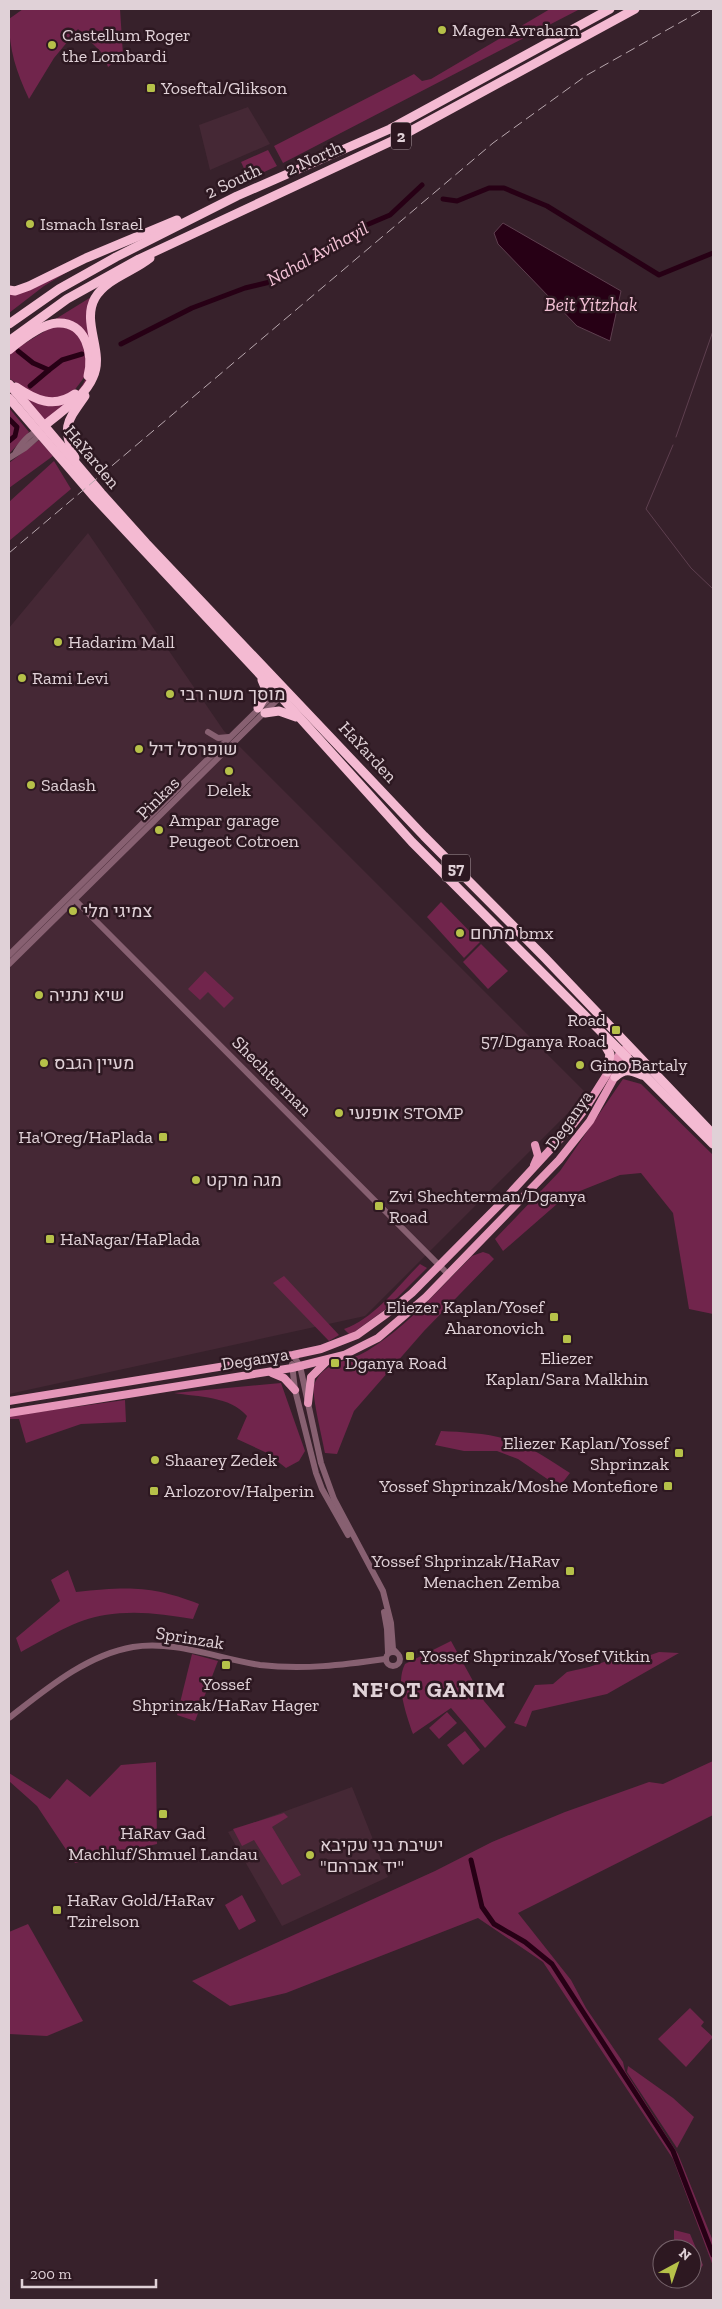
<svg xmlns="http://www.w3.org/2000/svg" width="722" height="2309" viewBox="0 0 722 2309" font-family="'Zilla Slab',Heebo,serif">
  <rect width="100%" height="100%" fill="#37212b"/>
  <g fill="#452835">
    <path d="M248 107 270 144 210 170 199 125Z"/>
    <path d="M88 533 224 731 587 1094 365 1316 9 1394V628Z"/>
    <path d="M352 1787 388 1877 282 1926 228 1832Z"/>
  </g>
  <g fill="#71254c">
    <path d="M23 9H120L123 55 108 67 103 54 78 29 54 58 29 99C16 71 9 50 9 19Z"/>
    <path d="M550 9H580L283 163 274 146 414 74 422 81 431 79Z"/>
    <path d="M268 150 277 166 249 179 241 162Z"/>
    <path d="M87 260 44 286 9 313V292Z"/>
    <path d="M96 294 89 383 44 423 17 390 30 398H71C93 378 87 368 87 340L54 320Z"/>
    <path d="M63 326 75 332 87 348 86 375 73 392 51 400 25 390 9 378V353L50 328Z"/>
    <path d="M9 408 29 432 9 454Z"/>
    <path d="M39 440 53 456 9 488V463Z"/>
    <path d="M54 461 71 489 9 541V502Z"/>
    <path d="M441 902 480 942 464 958 427 917Z"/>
    <path d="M481 944 508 971 488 989 463 962Z"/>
    <path d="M205 971 234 998 224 1008 208 992 200 1000 188 989Z"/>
    <path d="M623 1079 641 1084 713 1155V1314L689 1309 673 1213 641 1173 620 1175 565 1197 503 1251 495 1239 560 1171Z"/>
    <path d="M483 1252 489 1254 494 1259 424 1331 354 1411 337 1454 325 1453C323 1441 311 1393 314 1385 323 1361 347 1363 367 1351 407 1327 439 1289 472 1256Z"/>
    <path d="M420 1264 427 1268 387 1308 350 1335 344 1329C375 1318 398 1286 420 1264Z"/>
    <path d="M284 1276 339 1335 329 1341 273 1283Z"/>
    <path d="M281 1383 305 1451 299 1461 286 1468 267 1453 237 1439 247 1416C230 1396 198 1397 174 1393Z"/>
    <path d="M125 1400 126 1422 81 1424 26 1443 19 1419H9V1416Z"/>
    <path d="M441 1431C462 1432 485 1433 506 1439 529 1445 551 1461 570 1473L559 1487 518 1459 497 1451H464L435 1445Z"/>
    <path d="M68 1570 76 1592C127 1587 150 1585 199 1604L193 1619C164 1614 135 1610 105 1615 76 1619 47 1638 21 1652L16 1638 60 1601 51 1580Z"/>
    <path d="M451 1641 484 1701 506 1727 485 1748 451 1708 413 1734C406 1714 395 1683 405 1664Z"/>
    <path d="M659 1652 679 1653 607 1694 532 1711 526 1727 514 1723 535 1685 553 1684 567 1672 589 1667 613 1659 631 1662Z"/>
    <path d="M192 1654 218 1661 195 1721 177 1715Z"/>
    <path d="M447 1712 457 1723 439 1739 429 1728Z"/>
    <path d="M465 1731 480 1750 463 1765 447 1745Z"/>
    <path d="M713 1761V1815L518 1913 571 1980 586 2008 623 2062 625 2071 678 2154 713 2241V2266L673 2159 543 1962 478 1918 286 1993 230 2006 192 1981 435 1871 492 1842 565 1812 649 1782 663 1784Z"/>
    <path d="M156 1762 157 1844 75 1863 37 1806 9 1781V1773L50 1799 67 1779 90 1797 121 1765Z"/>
    <path d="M284 1813 288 1817 272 1827 301 1875 282 1885 254 1840 242 1846 233 1829Z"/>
    <path d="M242 1895 256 1921 239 1930 225 1905Z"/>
    <path d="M28 1924 83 2021 47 2036 9 2034V1932Z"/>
    <path d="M690 2008 704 2022 701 2026 713 2037 686 2067 658 2039Z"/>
    <path d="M628 2066 673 2098 694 2117 677 2148 627 2072Z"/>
    <path d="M674 2230 690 2234 703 2265 701 2268 699 2264 692 2261V2249H677L674 2239Z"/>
  </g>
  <path fill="#270015" stroke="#5e3f4f" d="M503 223 621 291 610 341 577 326 498 244 494 233Z"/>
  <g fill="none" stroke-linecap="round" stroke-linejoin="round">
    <g stroke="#5e3f4f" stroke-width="1">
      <path d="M676 437 713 331"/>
      <path d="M673 445 646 509 691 568 713 589"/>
    </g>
    <g stroke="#270015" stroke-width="5">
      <path d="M443 199 457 201 489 188H504L547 206 659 275 713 253"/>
      <path d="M121 344 192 308 245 288 274 281 357 229 390 215 422 185"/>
      <path d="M18 351 33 363 49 370 62 360 82 354"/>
      <path d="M30 386 49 370"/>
      <path d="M9 419 17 427 15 436 9 441"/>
      <path d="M471 1860 482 1907 494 1924 525 1942 552 1964 673 2151 713 2255"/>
    </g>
    <g stroke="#876071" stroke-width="6">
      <path d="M16 452C21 444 31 431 41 431"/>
      <path d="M9 458 25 448 43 432"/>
      <path d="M208 732 218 738 229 737"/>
      <path d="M75 900 448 1274"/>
      <path d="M9 955 278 690"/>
      <path d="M9 964 282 695"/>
      <path d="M293 1355 300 1366 321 1463 334 1499 383 1591 391 1623 393 1649 396 1652"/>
      <path d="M292 1364 295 1390 316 1473 322 1489 348 1535"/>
      <path d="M384 1612 387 1629 388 1653"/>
      <circle cx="393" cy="1659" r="7"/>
      <path d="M9 1718C45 1690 86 1655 133 1647 175 1640 219 1659 260 1665 303 1670 343 1665 385 1659"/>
    </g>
    <g stroke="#e596b9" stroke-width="8">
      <path d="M534 1165 538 1156 535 1145"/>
      <path d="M272 1373 284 1378 295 1390"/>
      <path d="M9 1401 293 1355 321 1349 357 1335 389 1312 412 1293 502 1202 571 1127 585 1109 621 1052 624 1050"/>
      <path d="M308 1403 311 1377 326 1362"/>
      <path d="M9 1413 292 1368 344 1355 378 1338 426 1297 559 1160 590 1121 628 1053"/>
    </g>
    <g stroke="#f4bad2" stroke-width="9">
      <path d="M9 290 15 291 29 286 86 258 177 220"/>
      <path d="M9 324 59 289 116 257 237 196 390 129 610 9"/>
      <path d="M9 341 67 299 139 259 394 140 635 9"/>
      <path d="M9 350C21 340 41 324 57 323 86 321 94 355 88 376"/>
      <path d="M9 384 101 493 146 543 424 836 545 958 713 1134"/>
      <path d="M16 387C35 400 54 409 75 394"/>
      <path d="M9 398 95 498 281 697 412 842 713 1144"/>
      <path d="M44 426C60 412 85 397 93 377 105 352 81 323 95 298 107 278 133 272 150 258"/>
      <path d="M75 458C62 426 66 423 85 396"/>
      <path d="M258 708 267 692 262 680"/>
      <path d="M265 713 279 711 296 717"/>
      <path d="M602 1040 610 1054 607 1072"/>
      <path d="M615 1077C625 1068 630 1070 642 1075"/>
    </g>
    <path stroke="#b8a7ae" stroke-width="1" stroke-dasharray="10 5" stroke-linecap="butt" d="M9 553 493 143 587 75 704 9"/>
  </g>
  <g fill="#b6c149" stroke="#2d1821" stroke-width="2">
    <circle cx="442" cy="30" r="5"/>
    <circle cx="52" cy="45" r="5"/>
    <rect x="146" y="83" width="10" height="10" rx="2.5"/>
    <circle cx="30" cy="224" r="5"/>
    <circle cx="58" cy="642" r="5"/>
    <circle cx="22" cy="678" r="5"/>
    <circle cx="170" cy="694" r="5"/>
    <circle cx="139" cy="749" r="5"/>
    <circle cx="229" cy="771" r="5"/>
    <circle cx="31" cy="785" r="5"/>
    <circle cx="159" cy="830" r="5"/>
    <circle cx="73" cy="911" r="5"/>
    <circle cx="460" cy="933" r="5"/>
    <circle cx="39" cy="995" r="5"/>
    <rect x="611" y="1025" width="10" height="10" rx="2.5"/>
    <circle cx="44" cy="1063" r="5"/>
    <circle cx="580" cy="1065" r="5"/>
    <circle cx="339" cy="1113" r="5"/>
    <rect x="158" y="1132" width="10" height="10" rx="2.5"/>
    <circle cx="196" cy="1180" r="5"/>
    <rect x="374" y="1201" width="10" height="10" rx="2.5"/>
    <rect x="45" y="1234" width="10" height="10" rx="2.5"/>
    <rect x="549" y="1312" width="10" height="10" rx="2.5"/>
    <rect x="562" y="1334" width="10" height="10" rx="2.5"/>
    <rect x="330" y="1358" width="10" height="10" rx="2.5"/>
    <rect x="674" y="1448" width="10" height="10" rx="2.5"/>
    <circle cx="155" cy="1460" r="5"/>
    <rect x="663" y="1481" width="10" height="10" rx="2.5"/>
    <rect x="149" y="1486" width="10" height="10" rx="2.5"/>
    <rect x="565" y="1566" width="10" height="10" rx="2.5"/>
    <rect x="405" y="1651" width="10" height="10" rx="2.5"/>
    <rect x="221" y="1660" width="10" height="10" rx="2.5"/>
    <rect x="158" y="1809" width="10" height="10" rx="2.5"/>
    <circle cx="310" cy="1855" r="5"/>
    <rect x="52" y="1905" width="10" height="10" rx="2.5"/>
  </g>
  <g text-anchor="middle" stroke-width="5" stroke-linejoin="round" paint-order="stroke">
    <g fill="#2d1821" stroke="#aa9aa0" stroke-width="1">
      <rect x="391" y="122.5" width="20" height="27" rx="4"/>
      <rect x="442" y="854.5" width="28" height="27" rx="4"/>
    </g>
    <g font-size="16" font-weight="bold" fill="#e0d1d7">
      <text x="401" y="142">2</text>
      <text x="456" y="874">57</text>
    </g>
    <g font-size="18" fill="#e0d1d7" stroke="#2d1821" text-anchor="start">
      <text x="452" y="36">Magen Avraham</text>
      <text x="62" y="41">Castellum Roger<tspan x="62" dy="21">the Lombardi</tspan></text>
      <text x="161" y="94">Yoseftal/Glikson</text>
      <text x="40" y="230">Ismach Israel</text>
      <text x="68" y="648">Hadarim Mall</text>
      <text x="32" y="684">Rami Levi</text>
      <text x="180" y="700">מוסך משה רבי</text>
      <text x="149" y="755">שופרסל דיל</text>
      <text x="41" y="791">Sadash</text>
      <text x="229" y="796" text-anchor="middle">Delek</text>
      <text x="169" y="826">Ampar garage<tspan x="169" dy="21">Peugeot Cotroen</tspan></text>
      <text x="83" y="917">צמיגי מלי</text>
      <text x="470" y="939">מתחם bmx</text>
      <text x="49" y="1001">שיא נתניה</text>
      <text x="606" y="1026" text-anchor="end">Road<tspan x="606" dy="21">57/Dganya Road</tspan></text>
      <text x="54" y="1069">מעיין הגבס</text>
      <text x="590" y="1071">Gino Bartaly</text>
      <text x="349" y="1119">אופנעי STOMP</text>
      <text x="153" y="1143" text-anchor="end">Ha'Oreg/HaPlada</text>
      <text x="206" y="1186">מגה מרקט</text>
      <text x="389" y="1202">Zvi Shechterman/Dganya<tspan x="389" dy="21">Road</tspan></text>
      <text x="60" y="1245">HaNagar/HaPlada</text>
      <text x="544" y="1313" text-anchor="end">Eliezer Kaplan/Yosef<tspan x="544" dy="21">Aharonovich</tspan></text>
      <text x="567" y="1364" text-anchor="middle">Eliezer<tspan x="567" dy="21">Kaplan/Sara Malkhin</tspan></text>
      <text x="345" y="1369">Dganya Road</text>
      <text x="669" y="1449" text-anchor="end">Eliezer Kaplan/Yossef<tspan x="669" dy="21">Shprinzak</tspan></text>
      <text x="165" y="1466">Shaarey Zedek</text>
      <text x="658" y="1492" text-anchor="end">Yossef Shprinzak/Moshe Montefiore</text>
      <text x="164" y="1497">Arlozorov/Halperin</text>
      <text x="560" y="1567" text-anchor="end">Yossef Shprinzak/HaRav<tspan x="560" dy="21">Menachen Zemba</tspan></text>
      <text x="420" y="1662">Yossef Shprinzak/Yosef Vitkin</text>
      <text x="226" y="1690" text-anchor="middle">Yossef<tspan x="226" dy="21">Shprinzak/HaRav Hager</tspan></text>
      <text x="163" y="1839" text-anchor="middle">HaRav Gad<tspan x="163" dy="21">Machluf/Shmuel Landau</tspan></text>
      <text x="320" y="1851">ישיבת בני עקיבא<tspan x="320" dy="21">"יד אברהם"</tspan></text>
      <text x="67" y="1906">HaRav Gold/HaRav<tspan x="67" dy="21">Tzirelson</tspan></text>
    </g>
    <g font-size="18" fill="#e0d1d7" stroke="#2d1821">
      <text transform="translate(314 158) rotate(-24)" y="6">2 North</text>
      <text transform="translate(233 181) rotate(-25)" y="6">2 South</text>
      <text transform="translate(92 457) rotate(50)" y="6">HaYarden</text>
      <text transform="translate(368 752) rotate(47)" y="6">HaYarden</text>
      <text transform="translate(158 798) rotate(-45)" y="6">Pinkas</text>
      <text transform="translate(272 1076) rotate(45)" y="6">Shechterman</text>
      <text transform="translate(569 1120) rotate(-55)" y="6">Deganya</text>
      <text transform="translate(255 1359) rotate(-9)" y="6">Deganya</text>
      <text transform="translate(190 1638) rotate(9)" y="6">Sprinzak</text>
    </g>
    <g font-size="19" font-style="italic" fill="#f3c2d6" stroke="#2d1821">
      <text transform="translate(317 253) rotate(-29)" y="7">Nahal Avihayil</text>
      <text x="591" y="311">Beit Yitzhak</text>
    </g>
    <g font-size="22" font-weight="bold" letter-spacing="1" fill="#e0d1d7" stroke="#2d1821">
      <text x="429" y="1697">NE'OT GANIM</text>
    </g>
  </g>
  <rect width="722" height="2309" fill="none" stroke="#e0d1d7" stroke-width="20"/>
  <g transform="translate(677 2264) rotate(40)"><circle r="24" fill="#2d1821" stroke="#75626a"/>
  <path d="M0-4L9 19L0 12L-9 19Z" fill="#b6c149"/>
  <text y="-8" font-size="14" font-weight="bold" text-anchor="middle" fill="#e0d1d7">N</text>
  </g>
  <path d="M22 2279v8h134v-8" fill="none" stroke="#e0d1d7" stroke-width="2.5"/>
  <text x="30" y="2279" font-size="15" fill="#e0d1d7" stroke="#2d1821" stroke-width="4" paint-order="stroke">200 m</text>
</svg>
